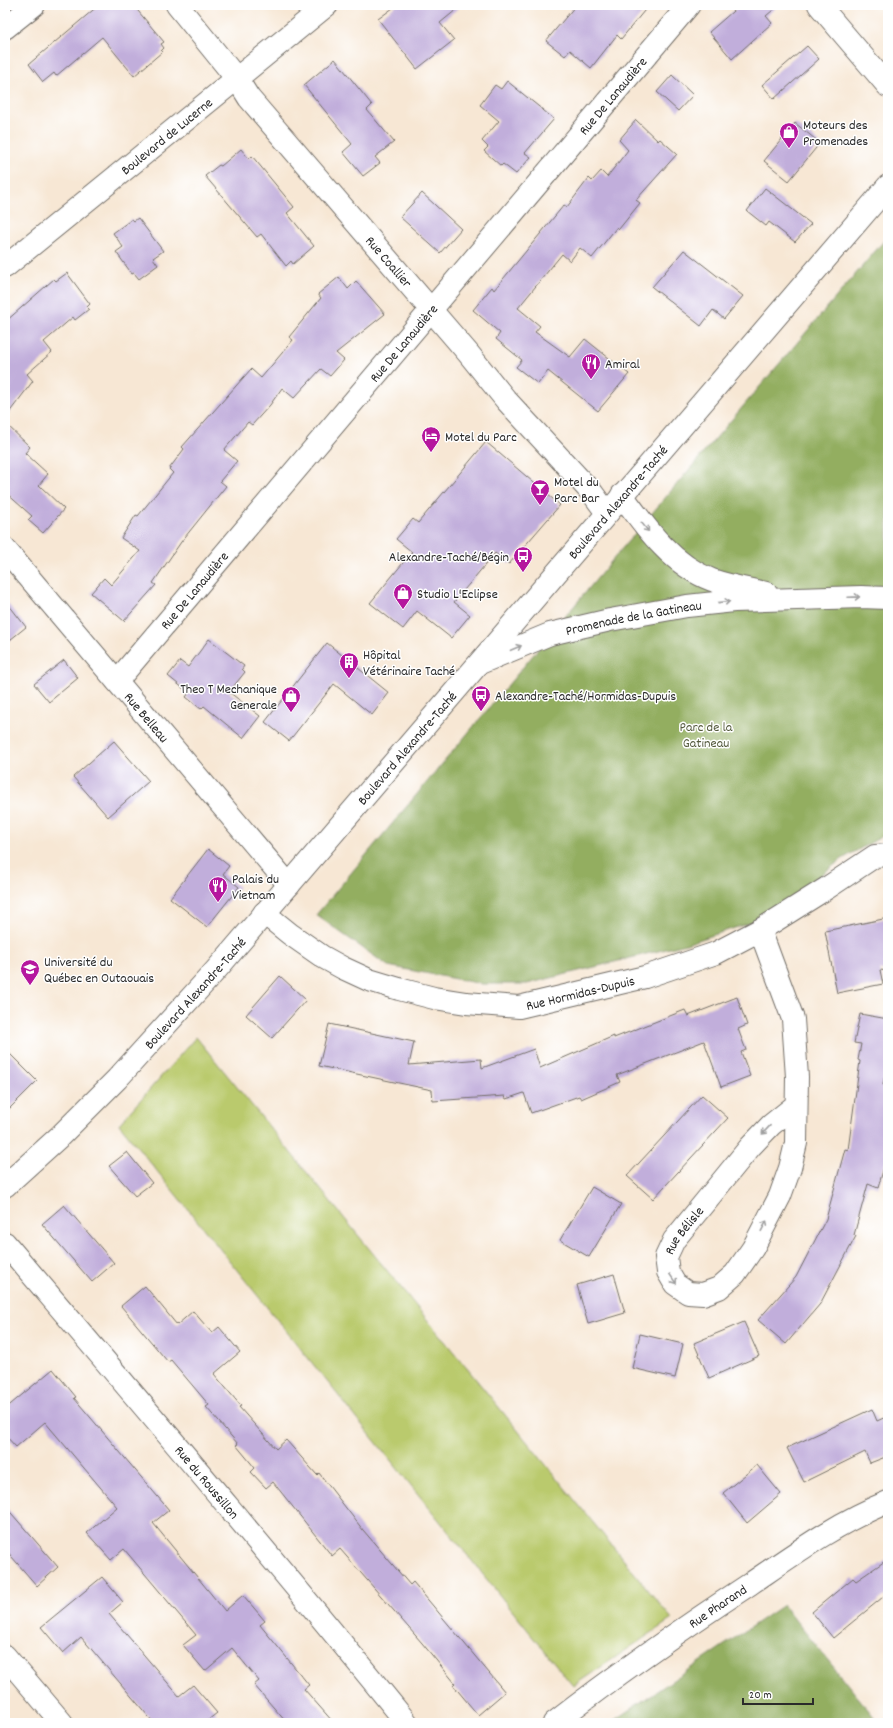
<svg xmlns="http://www.w3.org/2000/svg" width="893" height="1728" viewBox="0 0 893 1728" font-family="Dekko,sans-serif">
  <rect width="100%" height="100%" fill="#fff"/>
  <filter id="ink" filterUnits="userSpaceOnUse"><feTurbulence type="fractalNoise" baseFrequency=".025" numOctaves="2"/><feDisplacementMap in="SourceGraphic" scale="8" xChannelSelector="R" yChannelSelector="G"/><feConvolveMatrix kernelMatrix="1 2 1 2 8 2 1 2 1" color-interpolation-filters="sRGB"/></filter>
  <filter id="wash" filterUnits="userSpaceOnUse"><feTurbulence type="fractalNoise" baseFrequency=".012" numOctaves="4" result="noise"/><feDisplacementMap in="SourceGraphic" scale="16" xChannelSelector="R" yChannelSelector="G"/><feGaussianBlur stdDeviation="0.9" result="paint"/><feColorMatrix in="noise" values="0 0 0 0 0 0 0 0 0 0 0 0 0 0 0 0 0 1.4 0 .05"/><feComposite in="paint" operator="in"/></filter>
  <g filter="url(#wash)">
    <rect width="100%" height="100%" fill="#f7e7d4"/>
    <path fill="#baca6d" stroke="#727a4c" d="M196 1037 672 1619 573 1686 119 1124Z"/>
    <g fill="#93ae60" stroke="#5f6c46">
      <path d="M888 236V833L842 859 765 918 686 944 527 984H482L388 966 316 915 625 545Z"/>
      <path d="M783 1605 879 1723H610Z"/>
    </g>
    <g id="blocks">
      <g fill="#c1aedb">
        <path d="M99 5H133L164 42 161 44 164 48 161 51 162 52 134 76 102 37 56 76 54 73 43 82 29 64Z"/>
        <path d="M397 5H462L440 23 454 40 417 69 378 19Z"/>
        <path d="M576 5H649L621 39 617 35 591 68 570 50 565 56 546 41Z"/>
        <path d="M740 5H779L766 16 772 23 732 59 709 32Z"/>
        <path d="M807 46 819 59 774 99 762 85Z"/>
        <path d="M335 59 372 105 367 110 394 142 375 157 380 163 363 176 343 152 352 144 304 85Z"/>
        <path d="M672 75 693 95 678 111 657 92Z"/>
        <path d="M507 81 554 119 525 153 531 157 516 174 503 164 501 166 484 151 488 147 482 141 499 121 480 105 495 85 501 89Z"/>
        <path d="M636 120 658 141 660 139 677 154 636 200 640 203 619 229 617 227 592 258 580 248 570 261 562 254 518 308 540 326 535 332 570 357 585 339 629 374 598 411 548 371 538 384 516 367 522 360 496 339 500 333 473 310 492 287 494 290 564 205 567 207 589 178 592 181 601 171 607 177 628 150 619 140Z"/>
        <path d="M795 123 820 143 789 181 764 161Z"/>
        <path d="M241 149 249 159 252 156 294 207 287 213 314 246 293 264 291 261 286 266 261 234 257 237 205 176 219 165 221 166Z"/>
        <path d="M765 188 811 224 795 242 769 222 766 226 747 211Z"/>
        <path d="M422 193 461 229 440 253 400 217Z"/>
        <path d="M138 218 163 251 153 258 158 265 139 279 134 273 132 274 116 252 123 247 113 233 132 219 134 221Z"/>
        <path d="M684 250 743 296 724 319 713 310 701 326 652 287Z"/>
        <path d="M67 273 90 304 87 307 89 309 75 320 73 317 44 342 52 352 27 374 33 381 5 418V322L54 279 56 281Z"/>
        <path d="M339 277 348 289 356 281 385 314 336 353 344 360 330 376 321 369 294 398 282 388 270 405 252 425 248 422 224 450 237 461 220 481 226 486 181 542 153 583 156 585 124 621 91 593 104 578 111 585 140 551 121 538 136 515 138 516 173 473 169 469 184 449 182 447 251 369 261 378 293 340 289 337 321 298 318 294Z"/>
        <path d="M5 423 30 447 25 453 48 474 39 485 64 509 43 533 28 520 32 516 5 492Z"/>
        <path d="M486 442 560 505 509 564 495 553 454 602 470 615 451 638 417 611 403 629 370 603 412 552 396 539 413 519 418 523Z"/>
        <path d="M5 600 26 627 5 644Z"/>
        <path d="M209 639 244 666 242 669 245 672 229 692 260 716 243 738 204 706 201 709 186 697 189 693 168 676 180 661 188 667Z"/>
        <path d="M327 643 389 693 372 715 334 684 289 741 265 722Z"/>
        <path d="M64 660 78 678 49 702 34 684Z"/>
        <path d="M114 741 149 781 108 817 73 777Z"/>
        <path d="M208 849 229 866 223 874 239 887 207 927 170 898Z"/>
        <path d="M888 918V971L880 970 883 984 837 993 825 931Z"/>
        <path d="M280 976 306 1000 272 1038 246 1015Z"/>
        <path d="M737 997 747 1025 738 1029 746 1050 741 1052 750 1076 721 1087 704 1041 617 1075 620 1082 581 1099 579 1096 531 1113 524 1093 506 1099 505 1096 433 1101 432 1090 319 1066 329 1024 414 1042 409 1065 481 1059 482 1068 534 1049 540 1068 614 1036V1038L685 1010 688 1016Z"/>
        <path d="M860 1014 888 1019V1058L883 1085 888 1086V1153L878 1188 868 1184 854 1235 856 1236 820 1304 786 1344 758 1320 796 1277 826 1219 845 1149 848 1150 860 1061 858 1060 861 1044 854 1043Z"/>
        <path d="M5 1049 37 1081 5 1113Z"/>
        <path d="M702 1095 728 1118 653 1199 627 1176Z"/>
        <path d="M127 1152 152 1183 135 1196 109 1166Z"/>
        <path d="M592 1187 621 1204 589 1257 560 1240Z"/>
        <path d="M64 1205 114 1263 92 1282 42 1224Z"/>
        <path d="M614 1274 625 1313 588 1324 577 1285Z"/>
        <path d="M145 1286 177 1325 193 1311 212 1333 219 1327 240 1352 214 1374 241 1406 239 1407 276 1449 286 1440 317 1475 319 1473 363 1530 410 1585 413 1582 505 1692 478 1715 453 1685 455 1683 422 1643 340 1549 332 1556 273 1482 266 1488 251 1472 255 1468 236 1445 238 1444 206 1407 209 1405 171 1360 168 1362 121 1306Z"/>
        <path d="M744 1322 759 1356 709 1378 694 1343Z"/>
        <path d="M640 1334 683 1344 675 1378 632 1368Z"/>
        <path d="M53 1369 76 1397 74 1398 169 1510 153 1523 225 1611 243 1595 265 1621 260 1625 309 1685 304 1689 334 1723H287L254 1685 259 1681 232 1648 205 1671 183 1645 196 1635 124 1549 111 1560 87 1533 117 1507 45 1422 16 1447 5 1435V1409Z"/>
        <path d="M872 1409 877 1421 888 1416V1456L870 1463 865 1452 804 1482 787 1448Z"/>
        <path d="M757 1465 781 1494 747 1523 723 1493Z"/>
        <path d="M5 1506 58 1567 37 1586 5 1549Z"/>
        <path d="M888 1559V1593L833 1638 812 1612 853 1578 856 1581Z"/>
        <path d="M102 1577 123 1602 109 1614 179 1696 193 1685 217 1713 204 1723H154L81 1637 63 1653 41 1627Z"/>
      </g>
    </g>
  </g>
  <g filter="url(#ink)">
    <use href="#blocks" fill-opacity="0" stroke="#726d66" stroke-width="1"/>
    <g fill="none" stroke-linecap="round" stroke-linejoin="round">
      <g stroke="#726d66" stroke-width="24">
        <g id="minor">
          <path id="s1" d="M177 5 237 79 249 98 468 353 506 400 593 494 607 513"/>
          <path d="M819 5 888 86"/>
          <path d="M5 28 34 5"/>
          <path id="s2" d="M5 267 327 5"/>
          <path id="s3" d="M5 549 289 885"/>
          <path id="s4" d="M117 681 689 5"/>
          <path id="s5" d="M264 913 290 934 323 957 343 968 369 980 399 989 434 998 466 1003 519 1007 645 977 716 953 760 930 827 888 875 856 888 855"/>
          <path id="s6" d="M760 930 793 1019 797 1077 796 1143 790 1168 780 1196 753 1248 735 1274 719 1288 703 1294 688 1293 675 1284 668 1272 666 1257 674 1240 750 1147 771 1125 796 1105"/>
          <path id="s7" d="M5 1243C140 1402 276 1561 407 1723"/>
          <path d="M5 1656 62 1723"/>
          <path id="s8" d="M554 1723C617 1674 683 1628 750 1584 794 1554 838 1522 888 1502"/>
        </g>
      </g>
      <g stroke="#726d66" stroke-width="24">
        <g id="tertiary">
          <path d="M622 495C646 528 672 565 712 580 729 586 748 589 766 593"/>
          <path id="s9" d="M480 663 550 634 610 620 687 606 734 601 861 597 888 598"/>
        </g>
      </g>
      <g stroke="#726d66" stroke-width="24">
        <g id="secondary">
          <path id="s10" d="M5 1186 59 1137 117 1079 216 970 888 186"/>
        </g>
      </g>
      <use href="#minor" stroke="#fff" stroke-width="22"/>
      <use href="#tertiary" stroke="#fff" stroke-width="22"/>
      <use href="#secondary" stroke="#fff" stroke-width="22"/>
    </g>
    <defs><path id="oneway-shaft" d="M-6 0H5M1.5-3L5.5 0L1.5 3" fill="none" stroke-width="1.6" stroke-linecap="round" stroke-linejoin="round"/></defs>
    <g stroke="#a0a0a0">
      <use href="#oneway-shaft" transform="translate(645 527) rotate(51)"/>
      <use href="#oneway-shaft" transform="translate(854 597) rotate(-2)"/>
      <use href="#oneway-shaft" transform="translate(724 602) rotate(-6)"/>
      <use href="#oneway-shaft" transform="translate(516 648) rotate(-23)"/>
      <use href="#oneway-shaft" transform="translate(766 1130) rotate(133)"/>
      <use href="#oneway-shaft" transform="translate(764 1226) rotate(-62)"/>
      <use href="#oneway-shaft" transform="translate(673 1279) rotate(56)"/>
    </g>
  </g>
  <defs>
    <g id="shop-pin" transform="scale(1)"><path d="M0 17L-7.5 6A9.5 9.5 0 1 1 7.5 6Z" fill="#b5179e" stroke="#fff"/><path d="M-5-2.5h2.3a2.7 3.5 0 0 1 5.4 0H5L5.5 6h-11ZM-1.5-2.5h3a1.5 2.3 0 0 0-3 0Z" fill="#fff"/></g>
    <g id="restaurant-pin" transform="scale(1)"><path d="M0 17L-7.5 6A9.5 9.5 0 1 1 7.5 6Z" fill="#b5179e" stroke="#fff"/><path d="M-5-6h1v4h1v-4h1v4h1v-4h1v5L-1.5 .5V6h-2V.5L-5-1ZM5-6V6H3V1.5H1.5Q1.5-4 5-6Z" fill="#fff"/></g>
    <g id="hotel-pin" transform="scale(1)"><path d="M0 17L-7.5 6A9.5 9.5 0 1 1 7.5 6Z" fill="#b5179e" stroke="#fff"/><path d="M-6-4.5h1.5V1H6V5H4.5V3h-9V5H-6ZM-4 0a1.8 1.8 0 1 1 3.6 0ZM.5 0V-2.5h3Q6-2.5 6 0Z" fill="#fff"/></g>
    <g id="bar-pin" transform="scale(1)"><path d="M0 17L-7.5 6A9.5 9.5 0 1 1 7.5 6Z" fill="#b5179e" stroke="#fff"/><path d="M-6-5H6L.8 .8V4.5H3.5V6h-7V4.5H-.8V.8Z" fill="#fff"/></g>
    <g id="bus-pin" transform="scale(1)"><path d="M0 17L-7.5 6A9.5 9.5 0 1 1 7.5 6Z" fill="#b5179e" stroke="#fff"/><path d="M-5-6H5V4H4V6H2V4H-2V6H-4V4H-5ZM-3.5-4V0h7V-4ZM-3.5 1.2v1.5H-2V1.2ZM2 1.2v1.5H3.5V1.2Z" fill="#fff"/></g>
    <g id="building-pin" transform="scale(1)"><path d="M0 17L-7.5 6A9.5 9.5 0 1 1 7.5 6Z" fill="#b5179e" stroke="#fff"/><path d="M-4-6H4V6H1V3H-1V6H-4ZM-2.5-4.3h1.7v1.8h-1.7ZM.8-4.3h1.7v1.8H.8ZM-2.5-1h1.7V.8h-1.7ZM.8-1h1.7V.8H.8Z" fill="#fff"/></g>
    <g id="university-pin" transform="scale(1)"><path d="M0 17L-7.5 6A9.5 9.5 0 1 1 7.5 6Z" fill="#b5179e" stroke="#fff"/><path d="M0-5L7-2L0 1L-7-2ZM-4 1L0 2.5L4 1V4Q0 6-4 4Z" fill="#fff"/></g>
  </defs>
  <g fill-rule="evenodd">
    <use href="#shop-pin" x="789" y="132"/>
    <use href="#restaurant-pin" x="591" y="363"/>
    <use href="#hotel-pin" x="431" y="436"/>
    <use href="#bar-pin" x="540" y="489"/>
    <use href="#bus-pin" x="523" y="556"/>
    <use href="#shop-pin" x="403" y="593"/>
    <use href="#building-pin" x="349" y="662"/>
    <use href="#bus-pin" x="481" y="695"/>
    <use href="#shop-pin" x="291" y="696"/>
    <use href="#restaurant-pin" x="218" y="886"/>
    <use href="#university-pin" x="30" y="969"/>
  </g>
  <g text-anchor="middle" stroke-width="3" stroke-linejoin="round" paint-order="stroke">
    <g font-size="14" fill="#2b2b2b" stroke="#fff">
      <text dy="5" stroke="none"><textPath href="#s4" startOffset="767">Rue De Lanaudière</textPath></text>
      <text dy="5" stroke="none"><textPath href="#s2" startOffset="208">Boulevard de Lucerne</textPath></text>
      <text dy="5" stroke="none"><textPath href="#s1" startOffset="333">Rue Coallier</textPath></text>
      <text dy="5" stroke="none"><textPath href="#s4" startOffset="443">Rue De Lanaudière</textPath></text>
      <text dy="5" stroke="none"><textPath href="#s10" startOffset="919">Boulevard Alexandre-Taché</textPath></text>
      <text dy="5" stroke="none"><textPath href="#s4" startOffset="119">Rue De Lanaudière</textPath></text>
      <text dy="5" stroke="none"><textPath href="#s9" startOffset="161">Promenade de la Gatineau</textPath></text>
      <text dy="5" stroke="none"><textPath href="#s3" startOffset="220">Rue Belleau</textPath></text>
      <text dy="5" stroke="none"><textPath href="#s10" startOffset="595">Boulevard Alexandre-Taché</textPath></text>
      <text dy="5" stroke="none"><textPath href="#s10" startOffset="271">Boulevard Alexandre-Taché</textPath></text>
      <text dy="5" stroke="none"><textPath href="#s5" startOffset="341">Rue Hormidas-Dupuis</textPath></text>
      <text dy="5" stroke="none"><textPath href="#s6" startOffset="495">Rue Bélisle</textPath></text>
      <text dy="5" stroke="none"><textPath href="#s7" startOffset="313">Rue du Roussillon</textPath></text>
      <text dy="5" stroke="none"><textPath href="#s8" startOffset="201">Rue Pharand</textPath></text>
    </g>
    <g font-size="14" fill="#2b2b2b" stroke="#fff" text-anchor="start">
      <text x="803" y="129">Moteurs des<tspan x="803" dy="16">Promenades</tspan></text>
      <text x="605" y="368">Amiral</text>
      <text x="445" y="441">Motel du Parc</text>
      <text x="554" y="486">Motel du<tspan x="554" dy="16">Parc Bar</tspan></text>
      <text x="509" y="561" text-anchor="end">Alexandre-Taché/Bégin</text>
      <text x="417" y="598">Studio L'Eclipse</text>
      <text x="363" y="659">Hôpital<tspan x="363" dy="16">Vétérinaire Taché</tspan></text>
      <text x="277" y="693" text-anchor="end">Theo T Mechanique<tspan x="277" dy="16">Generale</tspan></text>
      <text x="495" y="700">Alexandre-Taché/Hormidas-Dupuis</text>
      <text x="232" y="883">Palais du<tspan x="232" dy="16">Vietnam</tspan></text>
      <text x="44" y="966">Université du<tspan x="44" dy="16">Québec en Outaouais</tspan></text>
    </g>
    <g font-size="14" fill="#565b3f" stroke="#fff">
      <text x="706" y="731">Parc de la<tspan x="706" dy="16">Gatineau</tspan></text>
    </g>
  </g>
  <rect width="893" height="1728" fill="none" stroke="#fff" stroke-width="20"/>
  <path d="M743 1698v6h70v-6" fill="none" stroke="#2b2b2b" stroke-width="2"/>
  <text x="749" y="1698" font-size="12" fill="#2b2b2b" stroke="#ffffff" stroke-width="3" paint-order="stroke">20 m</text>
</svg>
